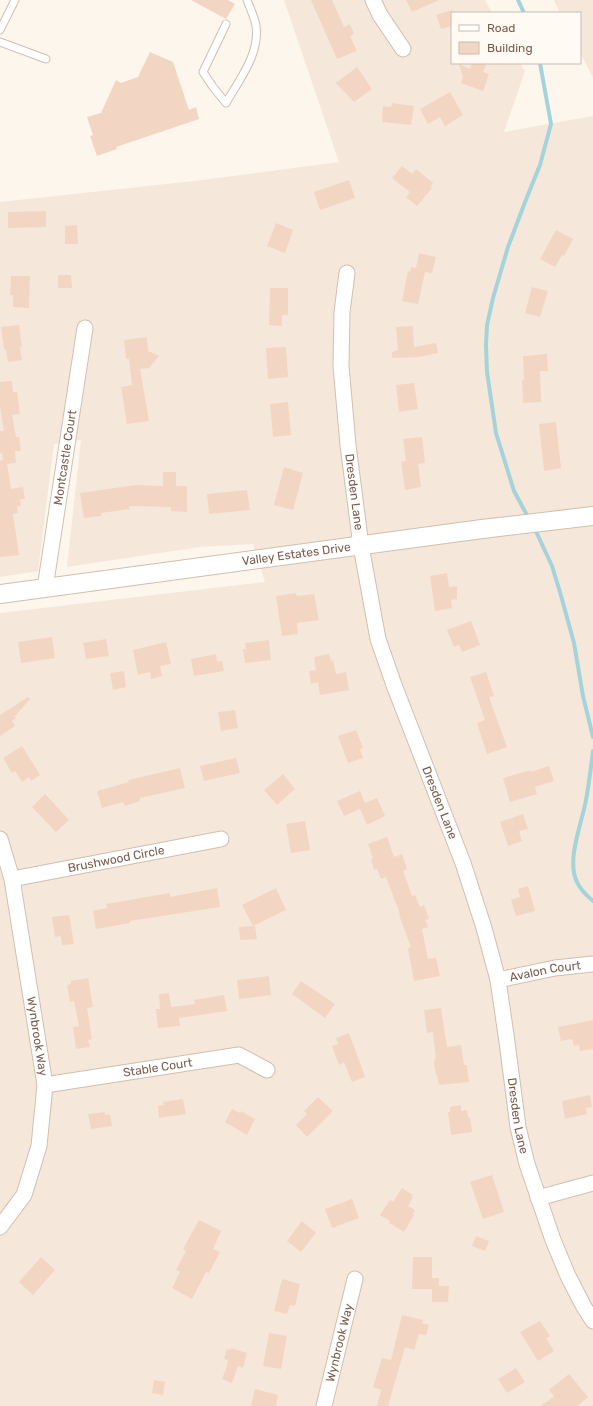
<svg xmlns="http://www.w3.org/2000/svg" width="593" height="1406" viewBox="0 0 593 1406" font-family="Rubik,sans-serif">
  <rect width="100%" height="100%" fill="#fdf6ec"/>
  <g fill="#f5e8da">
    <path d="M284 0H485L492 13H452V63H520L525 71 504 132 593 116V1406H0V613L265 582 253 544 200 547 67 567 81 440 54 444 38 571 0 577V202L194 181 339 162Z"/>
    <path d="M554 0H593V78L580 52V13H560Z"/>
  </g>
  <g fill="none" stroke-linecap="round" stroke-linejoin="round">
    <g stroke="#a5d3da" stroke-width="4">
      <path d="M518 0 524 13"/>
      <path d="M529 519 514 491 496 433 487 372 486 345 487 325 493 298 508 247 527 197 540 165 551 124 540 63"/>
      <path d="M534 527 552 566 560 592 574 643 583 696 593 737"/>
      <path d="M593 751C591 767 589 784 586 800 582 823 566 860 577 882 580 889 587 896 593 901"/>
    </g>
  </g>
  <g fill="#f3d5c3">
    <path d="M191 0H228L235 4 226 19Z"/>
    <path d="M311 0H332L344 27 350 24 354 34 350 36 357 51 337 59Z"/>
    <path d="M406 0H439L412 12Z"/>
    <path d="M452 10V26L441 29 436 15Z"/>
    <path d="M150 52 173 62 189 110 196 107 199 119 116 147 117 149 97 156 90 136 93 135 87 117 101 113 116 80 121 83 138 77Z"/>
    <path d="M472 63H480L486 65 483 72 489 74 483 91 461 83 463 77 459 64 470 69Z"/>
    <path d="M357 67 372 89 354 102 336 83Z"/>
    <path d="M450 92 463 115 445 126 440 117 428 124 420 109Z"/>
    <path d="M392 103 414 106 411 125 382 122 383 106 391 107Z"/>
    <path d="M402 166 412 174 416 169 433 183 430 187 432 188 417 206 406 197 410 192 392 178Z"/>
    <path d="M349 180 355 198 320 210 314 192Z"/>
    <path d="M46 211V227L8 228V212Z"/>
    <path d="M276 223 293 230 285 253 267 246Z"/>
    <path d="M77 225 78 244H65V226Z"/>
    <path d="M556 230 573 239 564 256 562 255 555 267 540 259Z"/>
    <path d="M419 253 436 257 432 273 425 272 418 304 402 301 408 271 410 272 411 267 416 268Z"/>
    <path d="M58 275H71L72 288H58Z"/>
    <path d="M11 276H30L29 308 13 307V295H10Z"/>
    <path d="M532 287 548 291 540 317 525 313Z"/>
    <path d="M270 288H288V315H282V326L269 325Z"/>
    <path d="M19 325 22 347H20L22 360 8 362 6 349H4L1 327Z"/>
    <path d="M413 326 414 347 436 343 438 353 419 357 392 358V352L398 350 396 327Z"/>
    <path d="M147 337 148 351 159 356 149 368 140 369 149 421 127 424 121 387 132 385 129 359H126L124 340Z"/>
    <path d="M286 347 288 377 268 379 266 348Z"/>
    <path d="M547 354 548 371H540L541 402 523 403 522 380H524L523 356Z"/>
    <path d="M12 381 13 392H17L20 414 12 415 16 437H19L21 451H15L16 463 7 464 11 489 23 487 25 499H20L21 506H17L18 513 13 514 19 555 0 557V461L3 460 2 453H0V431H4L0 407V382Z"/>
    <path d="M414 383 418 409 399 412 396 385Z"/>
    <path d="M288 402 291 435 273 437 270 404Z"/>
    <path d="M556 422 561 468 544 471 539 424Z"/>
    <path d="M422 437 425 463 418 464 421 487 405 490 401 462 406 461 403 439Z"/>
    <path d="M284 467 303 473 293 510 274 505Z"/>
    <path d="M163 472H176V486H187V512L171 511V507L129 506 130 509 101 513V516L84 518 80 493 136 485 163 486Z"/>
    <path d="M247 490 250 510 209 514 207 494Z"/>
    <path d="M447 573 449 587 457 586V599L451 600 452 608 435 611 430 576Z"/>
    <path d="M296 593 297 596 314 594 319 620 297 623 298 634 282 636 276 596Z"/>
    <path d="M471 621 480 645 462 652 459 645 454 647 447 630Z"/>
    <path d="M52 637 55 658 21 663 18 642Z"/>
    <path d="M106 639 109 656 86 659 83 643Z"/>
    <path d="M269 640 271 660 245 663 243 649H246L245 643Z"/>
    <path d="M166 642 171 664 160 666 162 676 151 679 150 672 138 675 133 650Z"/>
    <path d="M216 654 217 662 222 661 224 671 194 676 191 659Z"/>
    <path d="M329 654 331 661 333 660 336 674 346 672 349 690 320 695 318 682 311 684 309 671 316 670 314 657Z"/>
    <path d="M124 671 126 687 113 690 110 673Z"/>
    <path d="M486 672 494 696 489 697 507 747 487 754 477 723 485 720 470 677Z"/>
    <path d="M28 697 30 699 15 716 16 718 12 721 15 726 0 736V715Z"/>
    <path d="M235 710 238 728 221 731 218 712Z"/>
    <path d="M356 730 363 748 360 750 363 758 348 763 338 736Z"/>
    <path d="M22 746 40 775 31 781 29 777 22 782 15 771 12 773 3 758Z"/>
    <path d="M236 758 240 773 204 781 200 766Z"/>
    <path d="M549 766 554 781 535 787 537 794 510 802 503 778 531 770V772Z"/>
    <path d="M180 768 185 788 140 798V801L125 806 123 802 102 808 97 791 129 782 128 780Z"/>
    <path d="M283 774 295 789 277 805 264 790Z"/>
    <path d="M360 791 365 803 377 798 385 816 367 825 360 809 344 816 337 801Z"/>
    <path d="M45 794 69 820 56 832 32 807Z"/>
    <path d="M523 814 528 829 519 831 522 841 508 846 500 822Z"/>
    <path d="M305 821 310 850 291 853 286 824Z"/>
    <path d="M387 837 394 857 402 854 407 869 403 871 412 896 415 895 420 907 424 905 429 919 425 920 428 927 422 929 428 959 436 958 440 976 414 981 408 948 411 947 399 915 400 914 386 877 381 879 377 869 374 870 371 859 373 858 368 844Z"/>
    <path d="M528 886 535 911 516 916 511 900 520 897 518 889Z"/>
    <path d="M217 888 220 907 130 921V923L96 929 93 911 107 908 106 904 170 893V897Z"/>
    <path d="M276 888 286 910 253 926H255L257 939 240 940 239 927 253 926 242 905Z"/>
    <path d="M69 915 74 944 62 945 61 936 55 937 52 917Z"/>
    <path d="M269 976 271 995 239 999 237 980Z"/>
    <path d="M88 978 93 1007 87 1008 92 1039 88 1040 90 1047 76 1049 73 1027 79 1026 74 1001 70 1002 67 985 71 984V981Z"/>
    <path d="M301 981 335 1004 325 1018 292 994Z"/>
    <path d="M169 993 171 1007 195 1004 194 1000 224 995 227 1011 179 1018 180 1026 158 1028 156 1009H160L159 994Z"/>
    <path d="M441 1008 447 1047 461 1045 464 1065H467L469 1082 439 1085 437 1075H436L434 1063 435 1059H436L433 1032 427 1033 424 1010Z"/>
    <path d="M593 1020V1049L580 1051 579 1045 574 1046 572 1039 561 1041 558 1027Z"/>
    <path d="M349 1033 365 1077 352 1082 344 1062 339 1065 332 1046 338 1044 336 1038Z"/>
    <path d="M590 1095 592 1107 586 1108 587 1114 565 1119 562 1101Z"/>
    <path d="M318 1097 333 1111 307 1137 296 1125 307 1114 304 1111Z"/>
    <path d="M183 1099 186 1114 159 1118 158 1106 164 1105 163 1102Z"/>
    <path d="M461 1105V1111L467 1110 468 1117H470L472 1132 451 1135 448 1112H450V1107Z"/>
    <path d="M232 1109 240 1113 241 1111 255 1119 247 1135 225 1122Z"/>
    <path d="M105 1112V1115L110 1114 112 1126 91 1129 88 1114Z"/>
    <path d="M492 1175 504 1212 483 1219 470 1182Z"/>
    <path d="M402 1188 413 1195 411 1197H413L408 1206 415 1210 413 1214 414 1215 404 1232 389 1223 390 1221 380 1215 390 1200 393 1202Z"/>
    <path d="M352 1199 359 1218 332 1228 325 1209Z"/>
    <path d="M199 1220 221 1231 213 1249 220 1252 209 1273 206 1272 192 1299 172 1288 180 1272 176 1270 186 1251 183 1249Z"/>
    <path d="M302 1221 316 1233 301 1252 287 1241Z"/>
    <path d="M476 1236 489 1241 485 1251 472 1246Z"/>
    <path d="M41 1257 55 1270 33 1295 19 1282Z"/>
    <path d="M413 1257H432V1278H439V1286H449L448 1302H432V1289H412Z"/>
    <path d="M282 1279 300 1284 295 1306 290 1305 287 1314 274 1311Z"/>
    <path d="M402 1315 423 1320 422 1323 429 1325 426 1335 419 1334 414 1350 405 1347 388 1406H377L381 1390 373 1387 382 1358 391 1360Z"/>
    <path d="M540 1321 550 1336 546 1338 554 1351 538 1361 520 1332Z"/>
    <path d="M269 1333 287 1336 281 1369 263 1366Z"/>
    <path d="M231 1348 247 1353 243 1368 238 1366 232 1383 222 1379 228 1363H227L228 1360 224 1359 227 1349 230 1350Z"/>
    <path d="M516 1368 525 1382 507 1393 498 1379Z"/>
    <path d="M569 1374 588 1397 577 1406H541L554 1396 549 1390Z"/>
    <path d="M154 1380 165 1382 163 1395 152 1393Z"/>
    <path d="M255 1389 278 1395 276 1406H251Z"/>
  </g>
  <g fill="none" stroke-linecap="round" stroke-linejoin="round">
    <g stroke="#d1beb0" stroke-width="9">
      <g id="service">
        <path d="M226 24 203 72 213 87 226 103C239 80 260 54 256 26 255 18 250 8 247 0"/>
        <path d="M0 30 15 0"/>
        <path d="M0 42 46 59"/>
      </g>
    </g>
    <g stroke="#d1beb0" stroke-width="17">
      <g id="minor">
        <path d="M373 0 380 15 403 49"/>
        <path id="s1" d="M347 273 342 312 341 366 348 445 361 546 378 639 394 685 463 863 484 928 498 980 507 1042 518 1127 527 1164 553 1240 568 1276 584 1307 593 1321"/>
        <path id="s2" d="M45 588 85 328"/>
        <path id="s3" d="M0 839 12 879 45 1085 39 1146 24 1195 0 1227"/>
        <path id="s4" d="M12 879 221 839"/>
        <path id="s5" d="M498 980 555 968 593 964"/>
        <path id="s6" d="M45 1085 239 1055 267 1070"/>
        <path d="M538 1198 593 1183"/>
        <path id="s7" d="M324 1406 355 1279"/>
      </g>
    </g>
    <g stroke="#d1beb0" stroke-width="20">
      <g id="tertiary">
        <path id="s8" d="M0 594 482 529 593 516"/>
      </g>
    </g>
    <use href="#service" stroke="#fff" stroke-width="7"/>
    <use href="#minor" stroke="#fff" stroke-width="15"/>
    <use href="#tertiary" stroke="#fff" stroke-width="18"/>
  </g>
  <g text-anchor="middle" stroke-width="3" stroke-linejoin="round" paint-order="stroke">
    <g font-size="12" fill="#7a5c4d" stroke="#fffaf3">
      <text dy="4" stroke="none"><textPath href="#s2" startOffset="132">Montcastle Court</textPath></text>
      <text dy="4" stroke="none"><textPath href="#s1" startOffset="220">Dresden Lane</textPath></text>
      <text dy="4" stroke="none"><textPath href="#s8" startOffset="299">Valley Estates Drive</textPath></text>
      <text dy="4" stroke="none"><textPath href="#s1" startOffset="544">Dresden Lane</textPath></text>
      <text dy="4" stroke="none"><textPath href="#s4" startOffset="106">Brushwood Circle</textPath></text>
      <text dy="4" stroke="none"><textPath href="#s5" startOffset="48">Avalon Court</textPath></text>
      <text dy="4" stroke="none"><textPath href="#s3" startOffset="201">Wynbrook Way</textPath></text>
      <text dy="4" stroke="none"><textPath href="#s6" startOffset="114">Stable Court</textPath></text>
      <text dy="4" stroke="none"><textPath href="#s1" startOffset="868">Dresden Lane</textPath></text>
      <text dy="4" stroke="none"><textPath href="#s7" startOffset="65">Wynbrook Way</textPath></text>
    </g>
  </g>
  <rect x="451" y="12" width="130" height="52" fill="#fffaf3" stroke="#cabbb1"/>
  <rect x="459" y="25" width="20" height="6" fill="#ffffff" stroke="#cabbb1"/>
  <text x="487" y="32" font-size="12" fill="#7a5c4d">Road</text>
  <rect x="459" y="42" width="20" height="12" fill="#f3d5c3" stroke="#cabbb1"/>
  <text x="487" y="52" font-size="12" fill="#7a5c4d">Building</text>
</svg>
